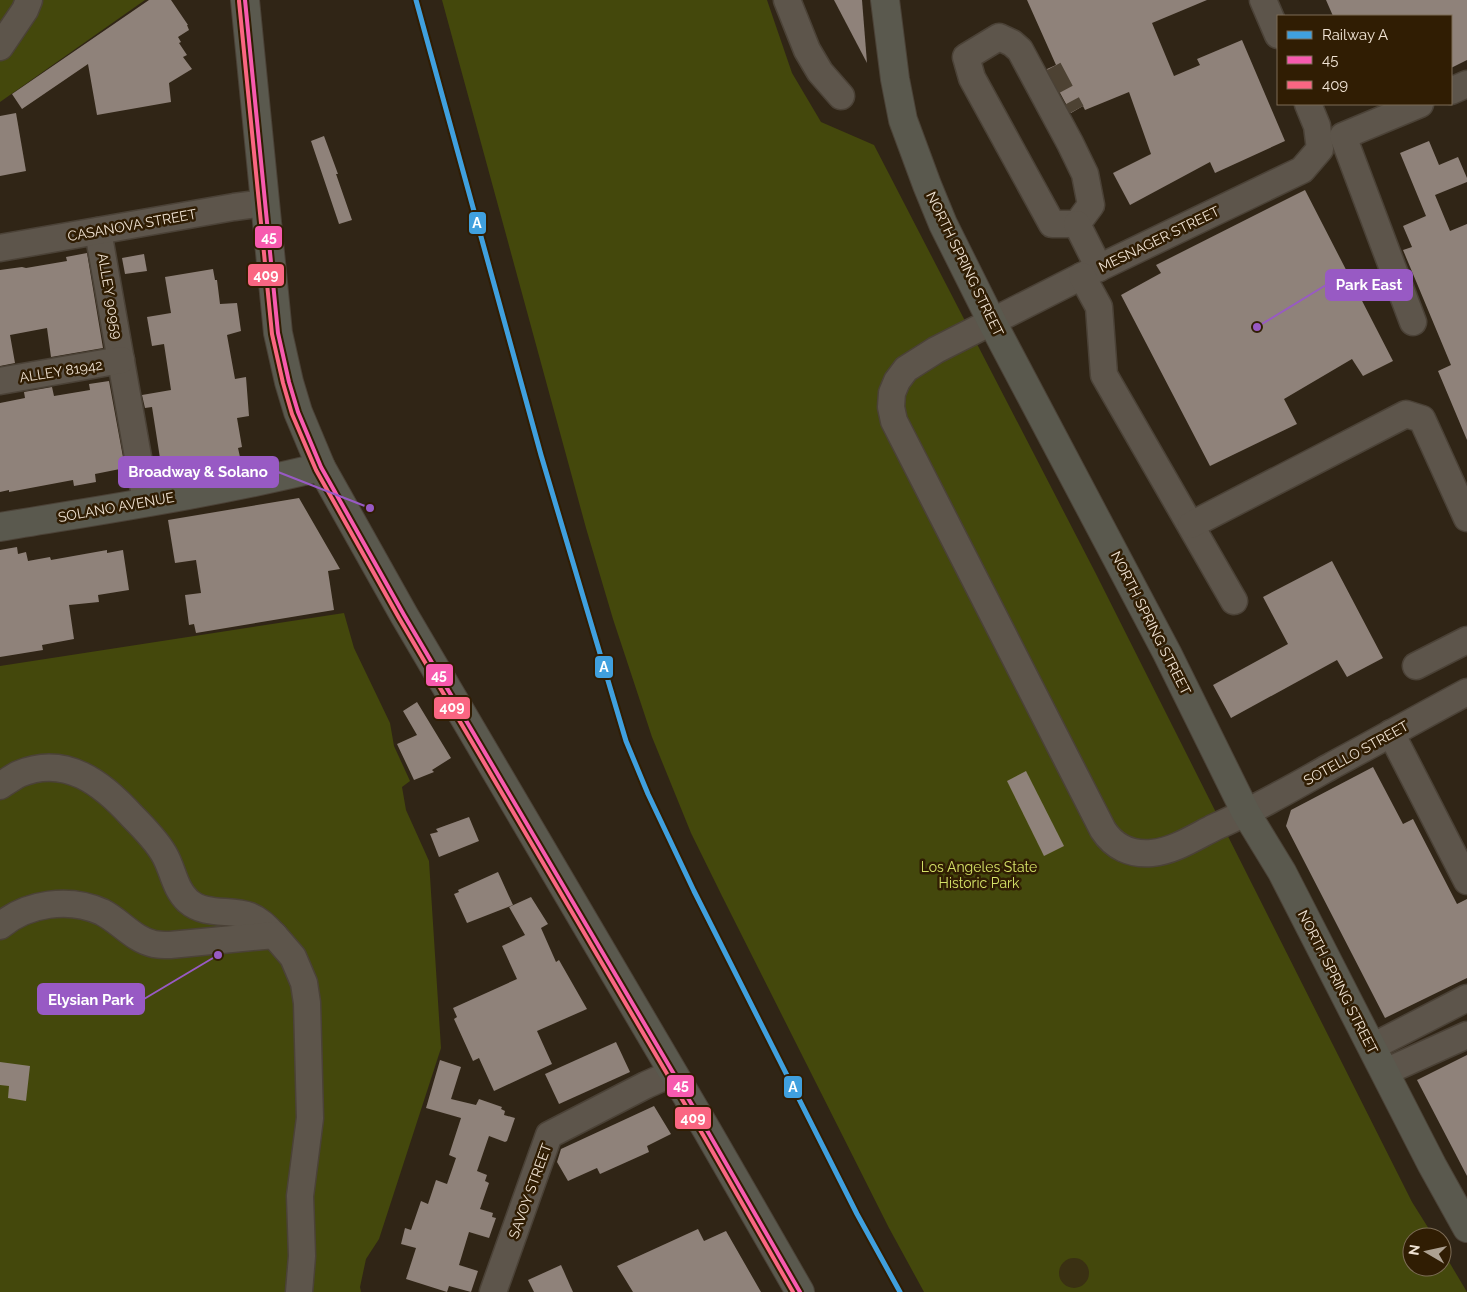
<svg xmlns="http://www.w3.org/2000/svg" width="1467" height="1292" viewBox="0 0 1467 1292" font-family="Raleway,sans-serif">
  <rect width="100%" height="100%" fill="#302516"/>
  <g fill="#44480c">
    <path d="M0 0H145L0 102Z"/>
    <path d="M442 0H767L792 73 821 122 874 145 1095 572 1412 1202 1434 1237H1412V1267H1442V1250L1467 1292H924L889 1228 722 896 691 833 652 737 613 619 586 528Z"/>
    <path d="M344 613 354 648 390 723 394 746 410 781 402 787 406 810 429 861 441 1048 379 1239 366 1259 360 1287 361 1292H0V666Z"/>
  </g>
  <circle fill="#3a3013" cx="1074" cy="1273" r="15"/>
  <g fill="#8f827a">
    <path d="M149 0H171L188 25H187L189 30 178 37 181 42 179 43 187 55 183 57 192 69 169 83 171 102 97 115 88 64 22 109 12 94Z"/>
    <path d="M834 0H862L867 63Z"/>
    <path d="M1027 0H1207L1152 23 1174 76 1200 65 1197 59 1242 40 1285 141 1215 173 1210 162 1130 205 1113 173 1151 154 1129 92 1085 110 1083 106 1071 113 1047 69 1056 65Z"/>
    <path d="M1326 0H1467V60L1451 68V16H1333Z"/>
    <path d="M16 113 26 171 0 176V116Z"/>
    <path d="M324 136 338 174H336L352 220 339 224 311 141Z"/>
    <path d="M1429 141 1439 165 1458 157 1467 178V182L1435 195 1450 231 1467 224V440L1438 371 1451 365 1403 250 1412 247 1403 226 1426 216 1400 153Z"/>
    <path d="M1305 190 1393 361 1363 376 1352 359 1284 399 1297 424 1210 466 1121 295 1161 273 1156 265Z"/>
    <path d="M87 253 103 348 51 357 47 328 10 335 15 363 0 366V270L22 267 26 268 67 261 66 257Z"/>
    <path d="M144 254 147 271 125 274 122 258Z"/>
    <path d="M213 269 215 280H217L220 304 237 303 241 331 227 335 235 379 246 377 249 416 237 418 242 447 238 448 240 457 162 471 152 407 145 408 142 395 171 390 164 344 152 346 147 317 171 313 165 277Z"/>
    <path d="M109 381 125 468 95 474 96 482 74 486 73 480 9 492V490L0 492V403L25 398 24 392 52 387 54 396 90 390 89 384Z"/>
    <path d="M299 498 340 569 328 571 334 610 196 633 194 624 189 625 185 595 201 593 196 560 175 563 168 520Z"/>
    <path d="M17 547 18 554 26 552 28 561 50 557 51 560 107 550V553L123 550 129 590 98 595 99 602 69 605 74 639 42 645 43 650 0 657V550Z"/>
    <path d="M1332 561 1383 658 1347 677 1337 660 1231 718 1213 685 1288 644 1263 597Z"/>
    <path d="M417 702 451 758 432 770 434 772 414 780 397 744 417 735 403 711Z"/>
    <path d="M1373 767 1403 824 1413 819 1457 904 1467 899V978L1385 1018 1286 826 1291 810Z"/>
    <path d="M1026 771 1064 846 1044 856 1007 781Z"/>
    <path d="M469 817 479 841 439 857 430 834 438 832 436 829Z"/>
    <path d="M498 872 513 905 467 923 454 894 459 892 458 890Z"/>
    <path d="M531 897 548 924 541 928 556 962 559 960 587 1009 537 1031 552 1064 494 1091 479 1058 473 1061 454 1019 457 1017 453 1008 517 979 502 946 525 935 509 907Z"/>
    <path d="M616 1042 630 1072 559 1104 545 1074Z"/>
    <path d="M1467 1055V1176L1417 1080Z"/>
    <path d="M440 1060 461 1067 451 1099 476 1105 479 1099 502 1107 501 1109 505 1111 504 1115 515 1118 507 1141 505 1142 489 1136 477 1171 487 1175 485 1181 489 1183 480 1209 493 1213 492 1217 496 1218 489 1238 469 1232 459 1265 478 1271 471 1292 449 1286 447 1292 406 1279 416 1248 401 1244 405 1228 411 1230 421 1201 428 1204 436 1180 447 1184 456 1158 449 1155 461 1118 426 1108Z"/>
    <path d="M0 1062 30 1066 26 1101 8 1098 9 1086 0 1085Z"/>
    <path d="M654 1106 671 1134 647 1146 649 1152 600 1174 597 1168 568 1181 557 1162 561 1149Z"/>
    <path d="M698 1229 704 1241 726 1231 761 1292H633L617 1266Z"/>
    <path d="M561 1265 573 1292H534L528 1280Z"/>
  </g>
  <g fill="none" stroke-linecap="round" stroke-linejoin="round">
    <path stroke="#4d4233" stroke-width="26" stroke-dasharray="26 13" stroke-linecap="butt" d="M1049 69 1072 112"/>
    <g stroke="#4b4237" stroke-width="29">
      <g id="minor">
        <path d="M787 0 807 50 820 72 841 96"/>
        <path d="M1263 0 1278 35"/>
        <path d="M999 37 1012 43 1020 50 1070 143 1085 174 1091 205 1077 224H1052L972 78 966 57Z"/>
        <path d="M0 47 25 10 29 0"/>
        <path d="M1451 91 1467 84"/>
        <path d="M1308 104 1317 126 1320 149 1302 170 1082 276 936 350 906 369 897 381 892 393 891 407 894 421 1103 830C1114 847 1131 855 1152 853 1174 851 1195 837 1215 827 1256 809 1294 787 1333 765 1378 741 1422 716 1467 692"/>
        <path d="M1077 224 1099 268"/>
        <path d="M98 231 146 502"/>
        <path d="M0 248 234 207 265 203"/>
        <path d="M1082 276 1099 307 1104 375 1234 601"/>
        <path d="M1413 322 1343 136 1420 104"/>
        <path d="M0 381 121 360"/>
        <path d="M1191 525 1406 414 1422 419 1467 518"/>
        <path d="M1416 666 1467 640"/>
        <path d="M1391 733 1467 881"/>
        <path d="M0 786C6 782 13 777 19 774 66 754 103 784 132 816 143 827 156 840 164 854 173 869 174 888 188 901 205 916 230 909 250 916 260 920 267 928 274 935"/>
        <path d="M0 926C27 903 69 897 102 912 120 921 134 940 154 944 159 945 165 945 170 945L274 935 293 957 304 983 307 1003 310 1118 300 1196 302 1256 299 1292"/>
        <path d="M1372 1047 1467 998"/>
        <path d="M1385 1072 1467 1035"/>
        <path d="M493 1292 549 1135 646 1085 673 1073"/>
      </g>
    </g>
    <g stroke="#4b4237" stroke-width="30">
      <g id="major">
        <path d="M245 0 278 333 289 382 298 412 321 467 404 615 708 1132 800 1292"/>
        <path d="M885 0 895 79 903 120 927 185 943 224 992 322 1167 653 1246 813 1282 872 1432 1165 1467 1228"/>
        <path d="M0 527C107 509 215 493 321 467"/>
      </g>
    </g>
    <use href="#minor" stroke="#5d554b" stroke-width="26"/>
    <use href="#major" stroke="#5a594e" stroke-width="28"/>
    <g stroke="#301d03" stroke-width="8">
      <path id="bus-1" d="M245 0 278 333 289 382 298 412 321 467 404 615 708 1132 800 1292"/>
    </g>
    <g stroke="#301d03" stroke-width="8">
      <path id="bus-2" d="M239 1 272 334 283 383 292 414 316 470 399 618 703 1135 793 1292"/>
    </g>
    <use href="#bus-1" stroke="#f75aaf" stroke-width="4"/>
    <use href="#bus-2" stroke="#fa6682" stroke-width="4"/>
    <g stroke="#301d03" stroke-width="9">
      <path id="rail-1" d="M416 0 541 455 626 741 648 794 694 891 857 1214 900 1292"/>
    </g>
    <use href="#rail-1" stroke="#40a0de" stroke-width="5"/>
  </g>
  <g text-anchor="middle" stroke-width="5" stroke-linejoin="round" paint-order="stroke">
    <g font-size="14" fill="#f1e4d5" stroke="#301d03">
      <text transform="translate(132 225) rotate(-10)" y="5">CASANOVA STREET</text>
      <text transform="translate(1159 239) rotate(-26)" y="5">MESNAGER STREET</text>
      <text transform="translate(965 264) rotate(64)" y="5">NORTH SPRING STREET</text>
      <text transform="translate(110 296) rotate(80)" y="5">ALLEY 90959</text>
      <text transform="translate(61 371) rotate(-9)" y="5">ALLEY 81942</text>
      <text transform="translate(116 507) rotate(-10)" y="5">SOLANO AVENUE</text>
      <text transform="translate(1151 623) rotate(63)" y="5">NORTH SPRING STREET</text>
      <text transform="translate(1356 753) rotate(-29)" y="5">SOTELLO STREET</text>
      <text transform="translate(1338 982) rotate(63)" y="5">NORTH SPRING STREET</text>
      <text transform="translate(530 1191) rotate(-70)" y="5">SAVOY STREET</text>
    </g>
    <g font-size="14" fill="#d5e267" stroke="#301d03">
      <text x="979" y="872">Los Angeles State<tspan x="979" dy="16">Historic Park</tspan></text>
    </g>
  </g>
  <path fill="none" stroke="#985ac4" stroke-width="2" d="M1257 327L1326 285M370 508L278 472M218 955L144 999"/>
  <g fill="#985ac4" stroke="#301d03" stroke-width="2">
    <circle cx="1257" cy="327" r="5"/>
    <circle cx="370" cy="508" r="5"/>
    <circle cx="218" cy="955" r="5"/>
  </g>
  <g fill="#985ac4" stroke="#985ac4" stroke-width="2">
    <rect x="1326" y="270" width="86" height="30" rx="5"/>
    <rect x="119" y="457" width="159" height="30" rx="5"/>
    <rect x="38" y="984" width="106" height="30" rx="5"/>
  </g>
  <g font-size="15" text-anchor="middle" font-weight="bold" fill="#fff">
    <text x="1369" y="290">Park East</text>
    <text x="198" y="477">Broadway &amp; Solano</text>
    <text x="91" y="1005">Elysian Park</text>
  </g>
  <g stroke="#301d03" stroke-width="2">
    <rect x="468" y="211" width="19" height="24" rx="5" fill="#40a0de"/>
    <rect x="254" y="225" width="29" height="24" rx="5" fill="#f75aaf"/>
    <rect x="247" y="263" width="38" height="24" rx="5" fill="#fa6682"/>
    <rect x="594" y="655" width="20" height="24" rx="5" fill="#40a0de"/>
    <rect x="425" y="663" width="29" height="24" rx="5" fill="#f75aaf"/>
    <rect x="433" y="696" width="38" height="24" rx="5" fill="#fa6682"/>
    <rect x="666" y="1074" width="29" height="24" rx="5" fill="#f75aaf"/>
    <rect x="783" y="1075" width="20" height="24" rx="5" fill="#40a0de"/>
    <rect x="674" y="1106" width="38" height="24" rx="5" fill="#fa6682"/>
  </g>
  <g font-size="14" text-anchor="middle" font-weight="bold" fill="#fff">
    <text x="477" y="228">A</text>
    <text x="269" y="242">45</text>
    <text x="266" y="280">409</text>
    <text x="604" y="672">A</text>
    <text x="439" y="680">45</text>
    <text x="452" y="712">409</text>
    <text x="681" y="1090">45</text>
    <text x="793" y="1092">A</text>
    <text x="693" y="1123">409</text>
  </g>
  <rect x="1277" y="15" width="175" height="90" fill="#301d03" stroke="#7d6d57"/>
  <rect x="1287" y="31" width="25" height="8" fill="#40a0de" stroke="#7d6d57"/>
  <text x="1322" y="40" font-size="15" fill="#f1e4d5">Railway A</text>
  <rect x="1287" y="56" width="25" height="8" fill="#f75aaf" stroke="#7d6d57"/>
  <text x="1322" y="65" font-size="15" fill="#f1e4d5">45</text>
  <rect x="1287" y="81" width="25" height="8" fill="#fa6682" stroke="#7d6d57"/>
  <text x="1322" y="90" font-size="15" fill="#f1e4d5">409</text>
  <g transform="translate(1427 1252) rotate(279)"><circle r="24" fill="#301d03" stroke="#7d6d57"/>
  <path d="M0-4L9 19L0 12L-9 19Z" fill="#ada192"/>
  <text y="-8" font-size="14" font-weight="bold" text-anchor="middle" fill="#f1e4d5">N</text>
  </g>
</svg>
